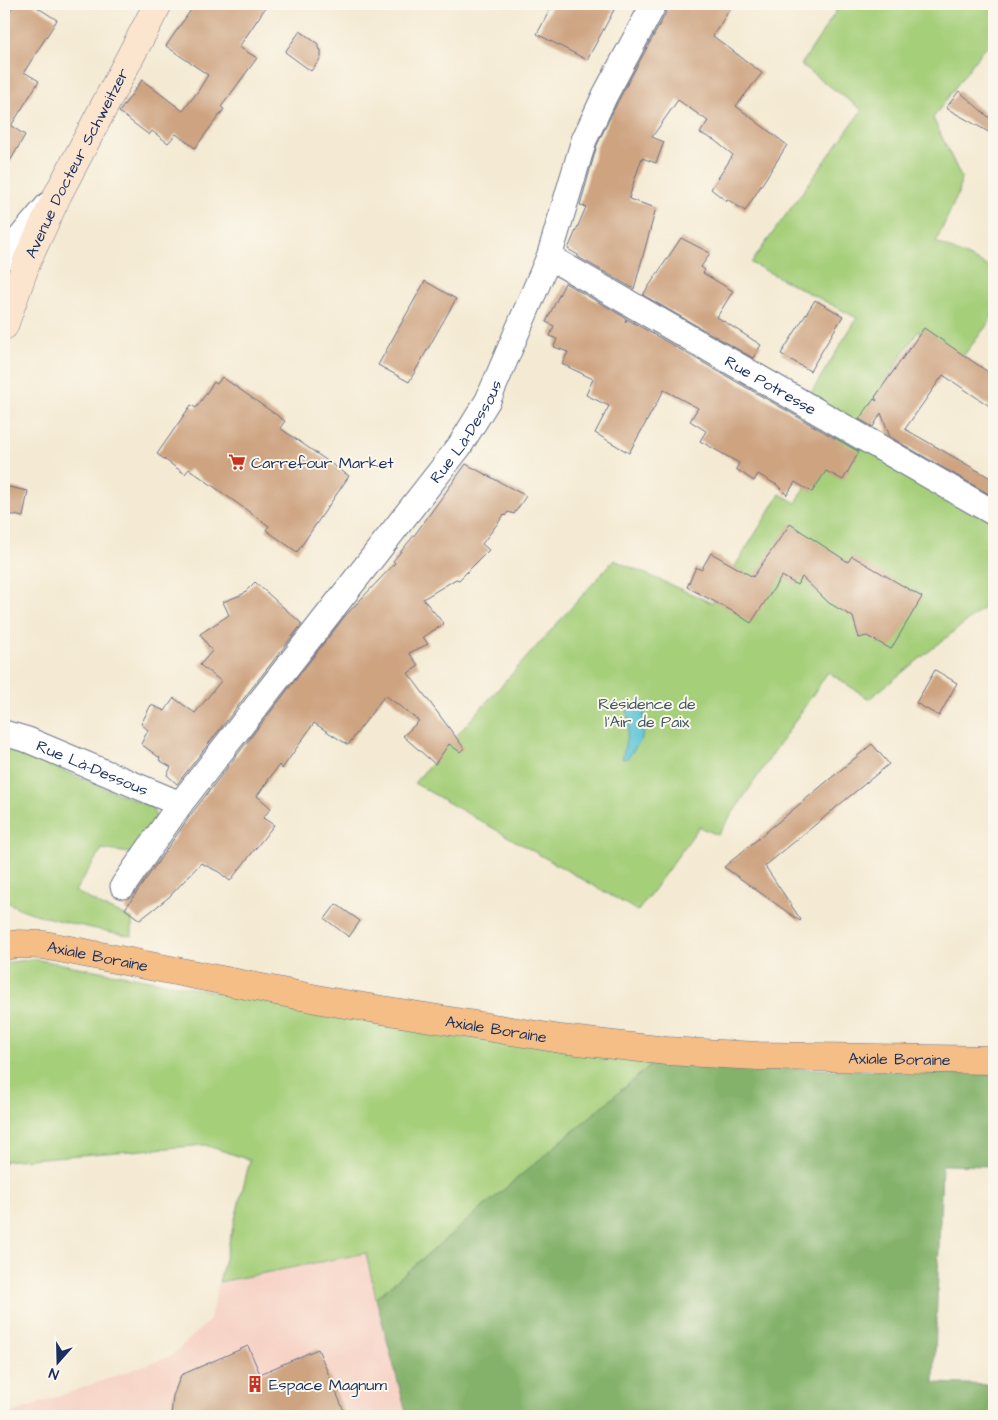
<svg xmlns="http://www.w3.org/2000/svg" width="998" height="1420" viewBox="0 0 998 1420" font-family="'Architects Daughter',sans-serif">
  <rect width="100%" height="100%" fill="#fbf7ec"/>
  <filter id="ink" filterUnits="userSpaceOnUse"><feTurbulence type="fractalNoise" baseFrequency=".02" numOctaves="2"/><feDisplacementMap in="SourceGraphic" scale="10" xChannelSelector="R" yChannelSelector="G"/><feConvolveMatrix kernelMatrix="1 2 1 2 8 2 1 2 1" color-interpolation-filters="sRGB"/></filter>
  <filter id="wash" filterUnits="userSpaceOnUse"><feTurbulence type="fractalNoise" baseFrequency=".0096" numOctaves="4" result="noise"/><feDisplacementMap in="SourceGraphic" scale="20" xChannelSelector="R" yChannelSelector="G"/><feGaussianBlur stdDeviation="1.12" result="paint"/><feColorMatrix in="noise" values="0 0 0 0 0 0 0 0 0 0 0 0 0 0 0 0 0 1.4 0 .05"/><feComposite in="paint" operator="in"/></filter>
  <g filter="url(#wash)">
    <rect width="100%" height="100%" fill="#f4ead3"/>
    <path fill="#f6d2c4" d="M366 1253 407 1416H4L171 1356 209 1321 219 1282Z"/>
    <g fill="#a6cf7a" stroke="#607f6c">
      <path d="M839 4H994V46L984 48 933 118 961 177 959 192 936 242 994 269V311L988 324 961 359 918 331 855 428 809 396 857 318 751 263 862 110 801 65 840 5Z"/>
      <path d="M837 432 994 521V602L990 603 869 699 828 672 718 835 699 827 638 911 414 783 614 560 712 603 780 494 796 503Z"/>
      <path d="M4 747 152 807 158 822 136 854 102 849 75 891 104 907 132 918V936C107 931 17 915 4 899Z"/>
      <path d="M34 959 304 1008 657 1060 376 1298 366 1253 219 1282 250 1160 205 1145 5 1161 4 1165V963Z"/>
    </g>
    <path fill="#84b26a" stroke="#507064" d="M657 1060 750 1067 994 1074V1166L942 1165 934 1383 994 1385V1416H407L376 1298Z"/>
    <path fill="#5ac5d5" stroke="#3a7a9a" d="M641 703C646 716 645 728 641 741L637 745 628 758 622 759 629 725 627 708Z"/>
    <g id="blocks">
      <g fill="#cda380">
        <path d="M14 4H32L57 20 24 72 39 81 11 126 25 135 4 172V19Z"/>
        <path d="M195 4H268L239 47 257 58 221 107 224 109 195 148 176 134 168 143 152 131 149 135 119 112 142 80 183 111 198 91 208 75 166 46Z"/>
        <path d="M553 4H602L614 10 587 60 537 34Z"/>
        <path d="M668 4H733L713 36 762 73 736 106 787 145 745 211 727 199 726 201 711 189 733 155 714 140 700 133 708 121 678 100 652 137 664 142 656 163 642 158 634 181 629 199 656 208 634 289 578 257V255L568 249 586 207 580 205 597 145 618 101 667 11Z"/>
        <path d="M300 31 318 44V48L321 50V58L311 71 285 52Z"/>
        <path d="M959 91 994 122V135L946 108Z"/>
        <path d="M681 238 710 253 701 267 705 270 703 273 733 291 717 317 761 345 753 358 643 295Z"/>
        <path d="M425 281 456 299 409 382 378 365Z"/>
        <path d="M565 283 626 318 625 323 627 319 859 452 843 480 826 471 812 492 795 482 787 495 777 485 758 474 754 481 736 469 739 463 700 441 706 431 690 421 698 408 664 390 629 453 595 433 609 406 586 395 593 379 562 364 568 352 554 347 557 339 550 336 554 326 546 322Z"/>
        <path d="M815 300 843 316 810 371 781 354Z"/>
        <path d="M924 328 994 376V409L943 375 905 429 994 480V497L890 437 881 413 873 427 859 419 874 399 877 401 875 397Z"/>
        <path d="M222 377 285 421 280 428 349 476 297 552 266 530 269 526 189 469 185 474 157 454 191 405 196 408 214 382 217 384Z"/>
        <path d="M466 464 526 496 514 514 508 512 505 516 504 515 482 544 489 550 459 580 456 579 423 599 444 624 423 637 428 644 409 653 419 666 408 673 464 748 460 752 449 744 435 764 403 736 419 721 385 695 348 745 314 723 282 769 279 765 257 796 271 808 263 818 274 825 230 881 219 872 201 863 169 897 140 920 125 909 192 813 345 616 395 563 393 561 416 533Z"/>
        <path d="M4 486 28 491 23 517 4 513Z"/>
        <path d="M790 524 848 562 852 556 922 597 891 649 867 636 859 638 853 617 829 603 802 577 797 585 782 576 751 623 734 612 687 587 696 567 701 570 711 553 753 577Z"/>
        <path d="M255 582 302 624 177 784 167 775 171 767 159 760 160 758 141 744 148 730 141 724 151 705 165 711 174 698 195 713 221 681 200 665 212 651 200 634 229 615 223 602 243 594Z"/>
        <path d="M935 670 957 683 939 716 916 703Z"/>
        <path d="M872 744 889 764 765 866 801 920 800 921 724 867Z"/>
        <path d="M336 904 360 921 349 937 325 919Z"/>
        <path d="M248 1346 260 1374 318 1349 346 1416H171L173 1396 181 1375Z"/>
      </g>
    </g>
  </g>
  <g filter="url(#ink)">
    <use href="#blocks" fill-opacity="0" stroke="#677087" stroke-width="1"/>
    <g fill="none" stroke-linecap="round" stroke-linejoin="round">
      <g stroke="#677087" stroke-width="27">
        <g id="street">
          <path d="M4 257 48 205"/>
          <path id="s1" d="M549 257 994 513"/>
          <path id="s2" d="M4 733 28 740 180 804 459 447 488 400 549 257 584 140 605 95 654 4"/>
          <path d="M123 886 180 804"/>
        </g>
      </g>
      <g stroke="#677087" stroke-width="29">
        <g id="secondary">
          <path id="s3" d="M4 326 27 261 58 194 158 4"/>
        </g>
      </g>
      <g stroke="#677087" stroke-width="29">
        <g id="primary">
          <path id="s4" d="M4 946 18 944 44 945 327 1001 561 1039 667 1051 758 1056 994 1060"/>
        </g>
      </g>
      <use href="#street" stroke="#fff" stroke-width="25"/>
      <use href="#secondary" stroke="#fbe5cf" stroke-width="28"/>
      <use href="#primary" stroke="#f6be87" stroke-width="28"/>
    </g>
  </g>
  <defs>
    <g id="supermarket-bare" transform="scale(1.35)"><path d="M-6-5.5h2.5l.6 2H6L4.5 2H-2.5L-4.4-4H-6ZM-1.5 3.2a1.3 1.3 0 1 0 .1 0ZM3 3.2a1.3 1.3 0 1 0 .1 0Z" fill="#c8321e" stroke="#fbf7ec" stroke-width="2.5" paint-order="stroke"/></g>
    <g id="building-bare" transform="scale(1.35)"><path d="M-4-6H4V6H1V3H-1V6H-4ZM-2.5-4.3h1.7v1.8h-1.7ZM.8-4.3h1.7v1.8H.8ZM-2.5-1h1.7V.8h-1.7ZM.8-1h1.7V.8H.8Z" fill="#c8321e" stroke="#fbf7ec" stroke-width="2.5" paint-order="stroke"/></g>
  </defs>
  <g fill-rule="evenodd">
    <use href="#supermarket-bare" x="237" y="462"/>
    <use href="#building-bare" x="255" y="1384"/>
  </g>
  <g text-anchor="middle" stroke-width="4" stroke-linejoin="round" paint-order="stroke">
    <g font-size="16" fill="#1b2f5e" stroke="#fbf7ec">
      <text dy="6" stroke="none"><textPath href="#s3" startOffset="179">Avenue Docteur Schweitzer</textPath></text>
      <text dy="6" stroke="none"><textPath href="#s1" startOffset="256">Rue Potresse</textPath></text>
      <text dy="6" stroke="none"><textPath href="#s2" startOffset="660">Rue Là-Dessous</textPath></text>
      <text dy="6" stroke="none"><textPath href="#s2" startOffset="95">Rue Là-Dessous</textPath></text>
      <text dy="6" stroke="none"><textPath href="#s4" startOffset="95">Axiale Boraine</textPath></text>
      <text dy="6" stroke="none"><textPath href="#s4" startOffset="500">Axiale Boraine</textPath></text>
      <text dy="6" stroke="none"><textPath href="#s4" startOffset="905">Axiale Boraine</textPath></text>
    </g>
    <g font-size="16" fill="#1b2f5e" stroke="#fbf7ec" text-anchor="start">
      <text x="251" y="468">Carrefour Market</text>
      <text x="269" y="1390">Espace Magnum</text>
    </g>
    <g font-size="16" fill="#3e5765" stroke="#fbf7ec">
      <text x="647" y="709">Résidence de<tspan x="647" dy="18">l'Air de Paix</tspan></text>
    </g>
  </g>
  <rect width="998" height="1420" fill="none" stroke="#fbf7ec" stroke-width="20"/>
  <g transform="translate(58 1362) rotate(200)" stroke="#fbf7ec" stroke-width="4" paint-order="stroke">
  <path d="M0-4L9 19L0 12L-9 19Z" fill="#1b2f5e"/>
  <text y="-8" font-size="14" font-weight="bold" text-anchor="middle" fill="#1b2f5e">N</text>
  </g>
</svg>
